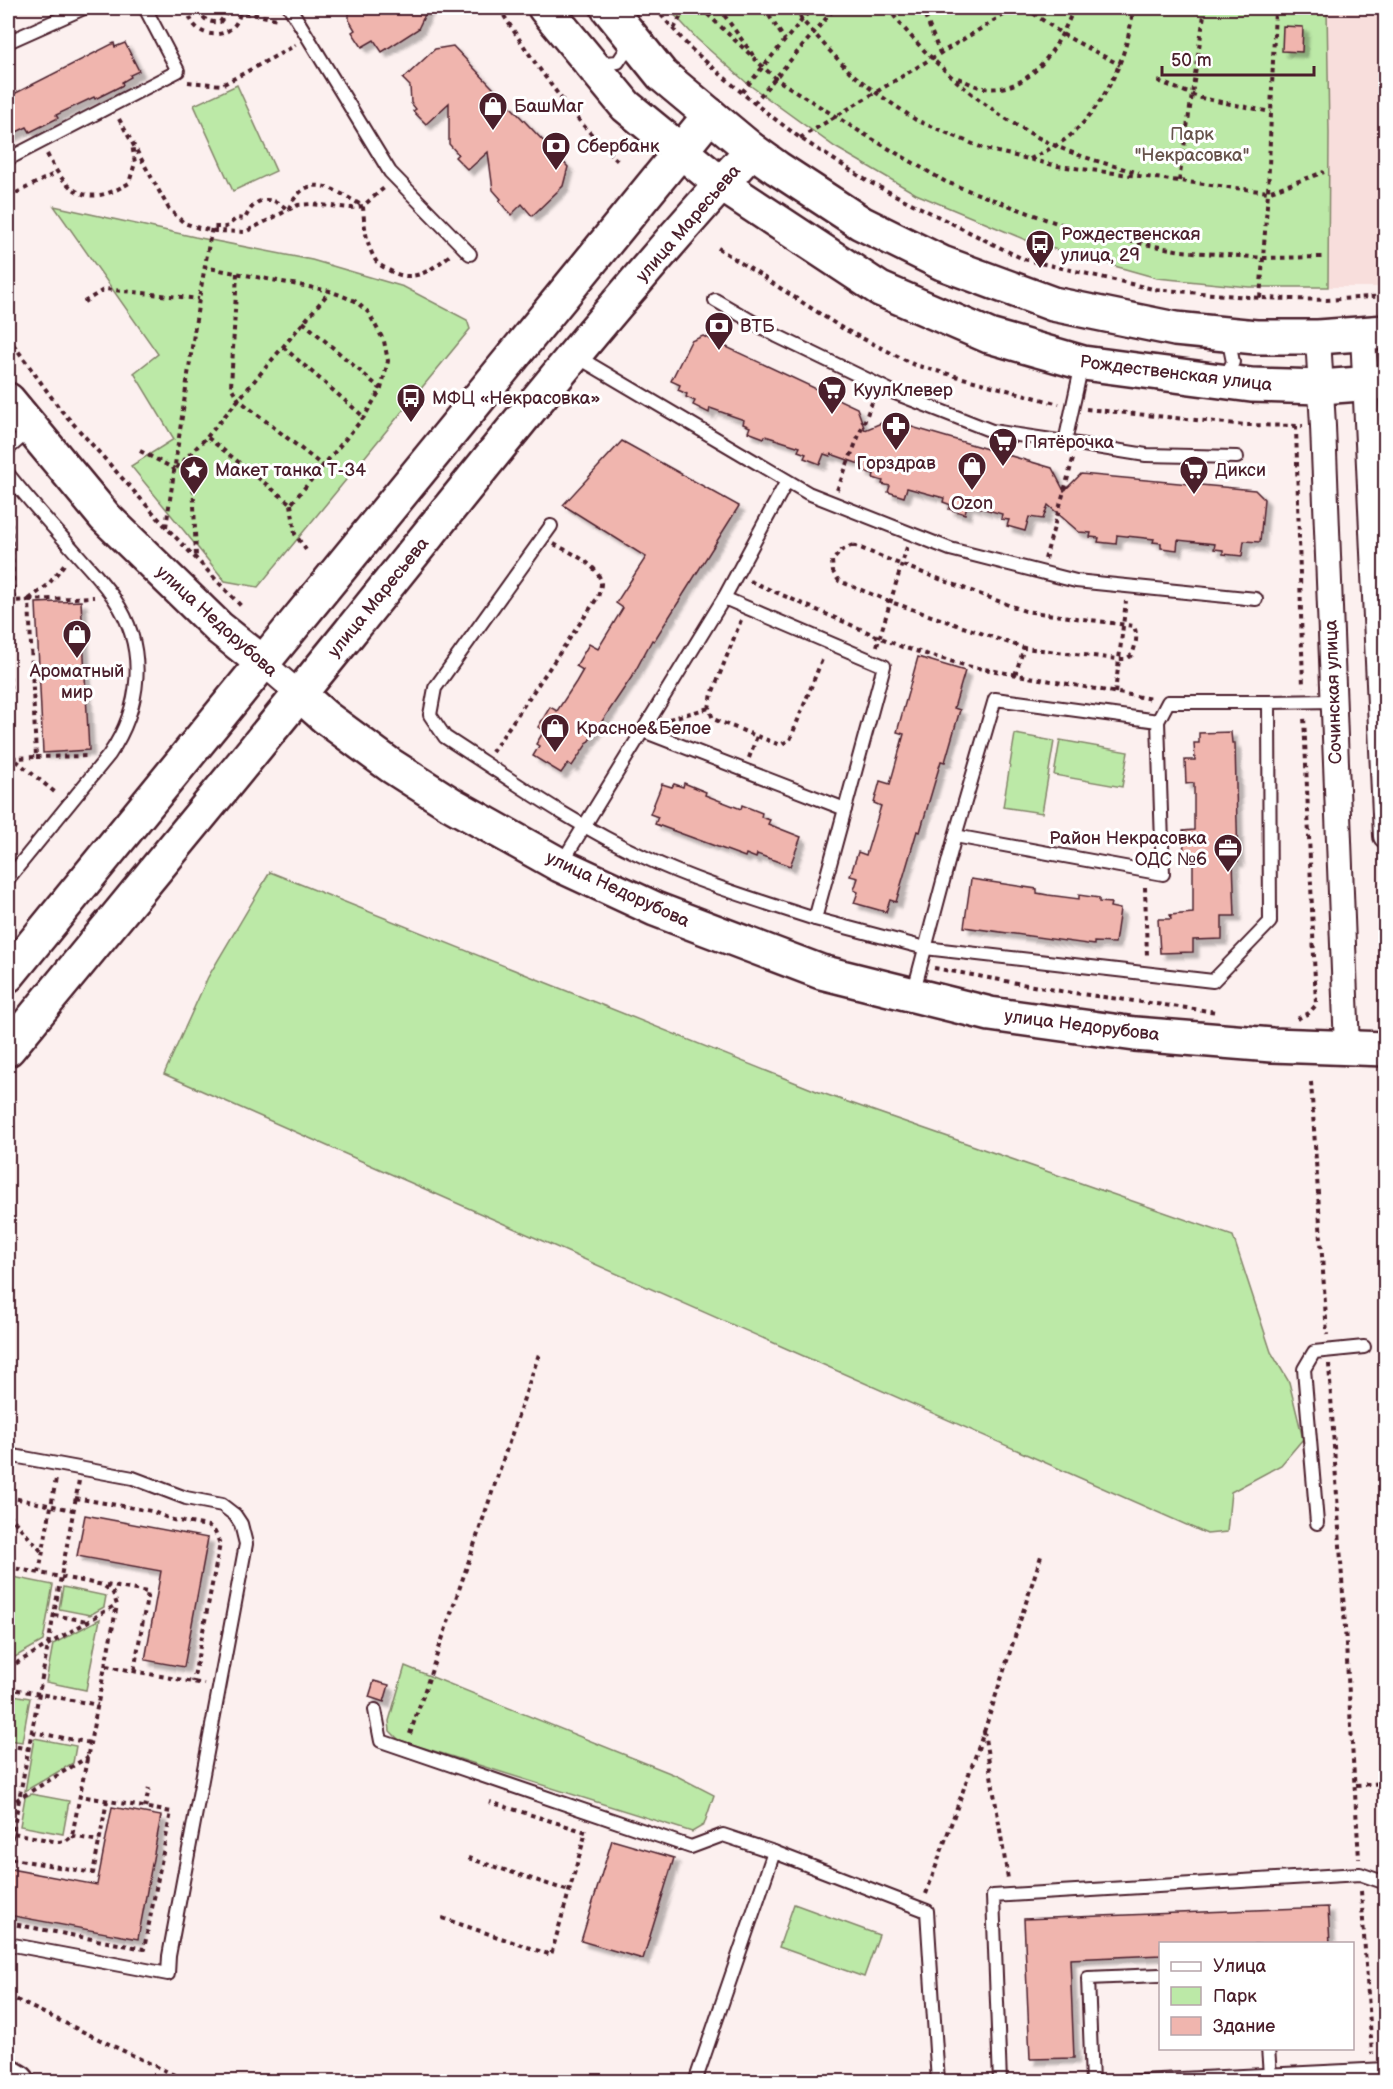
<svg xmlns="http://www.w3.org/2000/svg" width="1393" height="2089" viewBox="0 0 1393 2089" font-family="'Balsamiq Sans',sans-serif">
  <defs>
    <filter id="shadow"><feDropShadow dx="5.5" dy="5.5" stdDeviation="1.5" flood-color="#0004"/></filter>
  </defs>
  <rect width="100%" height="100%" fill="#fcf0ef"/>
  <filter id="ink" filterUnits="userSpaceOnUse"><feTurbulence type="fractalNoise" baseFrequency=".0167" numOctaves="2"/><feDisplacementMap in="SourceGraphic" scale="12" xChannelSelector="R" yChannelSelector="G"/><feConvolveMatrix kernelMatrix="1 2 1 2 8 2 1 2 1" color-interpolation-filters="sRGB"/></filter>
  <g filter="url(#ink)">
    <path fill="#f8dedc" d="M1326 8H1385V287H1328Z"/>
    <g fill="#bce9a7" stroke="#838469" stroke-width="1.5">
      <path d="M668 8H1327L1329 133 1328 287H1249L1157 278 1033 243 916 194 835 147 748 84 697 39Z"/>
      <path d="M237 85 276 171 233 191 194 105Z"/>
      <path d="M54 206 195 237 312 260 404 287 467 320 470 329 258 587 225 581 131 466 174 439 134 373 158 354Z"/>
      <path d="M1015 734 1054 741 1042 813 1003 807Z"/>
      <path d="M1060 740 1128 752 1122 787 1054 775Z"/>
      <path d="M270 872 819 1092 1233 1236 1271 1352 1289 1382 1303 1439 1281 1465 1231 1492 1227 1532 1207 1534 164 1074 208 977Z"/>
      <path d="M8 1576 53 1585 43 1641 8 1661Z"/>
      <path d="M63 1587 106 1596 104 1607 90 1615 59 1609Z"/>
      <path d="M100 1619 86 1690 46 1682 53 1644Z"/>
      <path d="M405 1666 675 1775 714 1795 704 1825 692 1832 399 1740 390 1731 389 1721Z"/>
      <path d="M8 1694 30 1698 22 1742 8 1740Z"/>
      <path d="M34 1738 76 1746 73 1763 25 1791Z"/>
      <path d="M31 1794 69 1801 63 1834 20 1826 25 1797Z"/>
      <path d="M794 1904 879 1935 864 1977 779 1947Z"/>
    </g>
    <g fill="#f0b5ae" stroke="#4a1f2b" stroke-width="1.5" filter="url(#shadow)">
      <path d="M349 8H428L418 29 382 52 374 40 362 47 352 32 355 30 349 20Z"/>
      <path d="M1283 26 1303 27 1302 52 1282 51Z"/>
      <path d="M114 43 115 47 125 43 139 71 130 75 131 77 122 82 123 85 95 99 94 97 56 115 58 118 30 132 27 127 8 136V97Z"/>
      <path d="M453 46 568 167 563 186 532 216 522 204 511 215 499 201 501 199 493 190 488 152 468 170 455 157 458 154 449 144V103L426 124 413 111 416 109 411 103 410 86 403 79 435 49Z"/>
      <path d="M703 336 857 408 865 430 888 420 1052 468 1064 491 1081 474 1255 490 1264 499 1260 542 1244 541 1242 556 1223 554V550L1214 549 1215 544 1178 540 1177 550 1161 548V543L1153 542 1154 539 1117 535 1116 544 1098 542 1099 538 1090 537 1091 533 1079 532 1048 505 1043 519 1029 517 1025 531 1007 526 1009 520 1001 519 1002 514 967 504 965 514 949 509 951 505 943 502 944 498 907 488 904 497 888 492 890 486 882 484 883 481 873 478 874 474 863 471 865 466 831 454 830 456 824 454 820 464 804 458 806 454 798 451 800 447 765 436 764 438 748 432 750 427 743 424 744 420 710 408 709 413 693 405 695 401 686 397 687 394 678 390 680 385 671 381 691 341Z"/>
      <path d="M622 441 739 506 654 641 652 640 633 675 572 766 568 763 561 773 533 756 539 746 536 744 544 731 538 727 550 707 557 711 576 682 583 670 576 666 589 644 598 649 623 608 616 603 646 557 563 505Z"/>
      <path d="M81 601 89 750 43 753 36 603Z"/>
      <path d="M918 657 965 671 954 708 960 710 945 762 941 761 920 832 917 831 896 902 890 900 886 912 854 903 858 892 854 890 858 878 850 876 858 852 866 855 881 806 874 803 880 781 890 784 904 734 897 732Z"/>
      <path d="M1231 732 1232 743H1235L1236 786 1238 861H1233L1235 916H1222V939L1193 940V952L1160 953 1158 919H1171L1170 915 1193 913V856H1184L1183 831 1194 830V783L1186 784 1185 760H1195L1194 743H1199V733Z"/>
      <path d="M684 783 706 792 705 795 741 809 742 805 762 813 761 817 770 820 768 824 801 837 790 866 757 854 756 858 746 854 745 857 655 824 658 817 650 814 662 784 672 787 674 784 683 787Z"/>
      <path d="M971 879 1037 889V893L1048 895 1079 899V895L1099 898V902L1111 903 1110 907 1120 909 1115 943 1094 942V945L964 927Z"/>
      <path d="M85 1515 208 1538 184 1667 145 1660 161 1571 77 1556Z"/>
      <path d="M374 1681 389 1685 384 1702 369 1697Z"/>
      <path d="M112 1807 161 1816 138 1939 8 1915V1885L10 1869 97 1885Z"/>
      <path d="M612 1840 674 1858 643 1959 581 1941Z"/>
      <path d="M1328 1907 1330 1944H1161V1955L1070 1959 1074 2058 1030 2059 1024 1919Z"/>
    </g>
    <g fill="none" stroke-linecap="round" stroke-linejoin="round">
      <g stroke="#4a1f2b" stroke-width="16">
        <g id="lane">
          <path d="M290 8 390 172 470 254"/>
          <path d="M8 42 84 8"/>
          <path d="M597 61 604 63 618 62 626 50 625 40"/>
          <path d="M8 159 178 71 145 8"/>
          <path d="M715 300 777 336 895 393 992 431 1065 442 1082 364"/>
          <path d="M1221 339 1230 347 1233 362 1228 372 1221 375"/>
          <path d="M576 356 808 493 950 549 1076 581 1256 599"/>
          <path d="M1065 442 1146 455 1237 457"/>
          <path d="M8 449 30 430"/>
          <path d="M8 474C30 502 54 528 77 554 90 569 105 584 115 600 148 649 141 708 109 755L8 879"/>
          <path d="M551 526 435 688 430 715 445 737C510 779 574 825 644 857 699 883 757 900 815 919"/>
          <path d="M724 598 787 481"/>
          <path d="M1158 721 1168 702H1269"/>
          <path d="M643 731 845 809"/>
          <path d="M561 864 724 598 884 666 815 919 925 948 1213 981 1270 922 1269 702 1334 701"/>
          <path d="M913 994 955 836 1163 874 1158 721 995 699 955 836"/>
          <path d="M8 1455 133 1478 186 1498 222 1505 235 1515 241 1524 246 1544 169 1956 168 1974 8 1944"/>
          <path d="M1317 1523 1304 1369 1314 1352 1364 1347"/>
          <path d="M375 1710 381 1741 691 1847 723 1835 774 1852"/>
          <path d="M1268 2048 1270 2075"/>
          <path d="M695 2082 774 1852 927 1911 938 2082"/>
          <path d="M1000 2082 993 1896 1360 1874 1386 1883"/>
          <path d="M1092 2082 1088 1978 1160 1975"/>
          <path d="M1118 2082 1386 2069"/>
        </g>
      </g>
      <g stroke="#4a1f2b" stroke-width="28">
        <g id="street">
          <path d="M1363 334 1386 836"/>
          <path d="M1318 337 1323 426 1347 1048"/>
          <path d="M263 663 299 694"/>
        </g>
      </g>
      <g stroke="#4a1f2b" stroke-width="38">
        <g id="secondary">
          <path d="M545 8 626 106 721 184 880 289 989 336 1083 363 1251 385 1321 387 1386 382"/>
          <path d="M608 8 662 75 752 150 777 168 861 223 942 263 1053 304 1175 329 1256 337H1318L1386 332"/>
          <path d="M8 400 105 517 219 628 263 663"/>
          <path d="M299 694 325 717 390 765 451 804 560 865 655 909 821 972 990 1014 1135 1034 1272 1045 1386 1049"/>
          <path d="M8 975 710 115"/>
          <path d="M8 1049C122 910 237 772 350 632 481 469 611 304 752 150"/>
          <path d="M8 2076 18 2082"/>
        </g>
      </g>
      <g stroke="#4a1f2b" stroke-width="4" stroke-dasharray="4.5 4.5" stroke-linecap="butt">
        <path d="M188 8C191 45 241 41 240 8"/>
        <path d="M201 8C201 20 209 23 220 22L229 10"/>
        <path d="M218 8 278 19"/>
        <path d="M499 8C534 63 572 119 620 163"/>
        <path d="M655 8 690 48 754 103 800 138 869 182 1023 259 1153 289 1260 298 1326 300 1386 296"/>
        <path d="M701 8 776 79 862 133 946 182 1045 219 1091 234 1181 251 1263 258 1323 257"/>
        <path d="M719 8 755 58"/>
        <path d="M764 8 785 40"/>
        <path d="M795 8 802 20 829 50 851 73 875 92 916 120 985 149 1058 166 1268 192 1324 172"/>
        <path d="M888 8C927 61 995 120 1056 146 1083 158 1111 165 1139 173"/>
        <path d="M922 8 940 53"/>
        <path d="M1026 8 1062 34 1120 65"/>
        <path d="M674 29 685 8"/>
        <path d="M958 78C967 82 976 87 985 88 1032 94 1059 45 1074 8"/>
        <path d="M1158 81 1201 98 1271 112"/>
        <path d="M188 82 222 85 296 45"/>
        <path d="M742 92 812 8"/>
        <path d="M754 103 835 8"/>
        <path d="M119 119 169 209 184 223 199 228 215 231 245 232 298 205 311 204 351 208 363 206 384 188"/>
        <path d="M800 138 1015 8"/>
        <path d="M47 154C67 194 88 208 129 183L135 163 132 144"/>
        <path d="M1030 159C1046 151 1064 143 1077 129 1109 98 1129 51 1133 8"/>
        <path d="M1179 181 1205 8"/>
        <path d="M8 197 56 173"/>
        <path d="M718 248 842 328 915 365 1059 404"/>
        <path d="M8 251 11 257"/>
        <path d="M237 273 231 387 239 400 323 466"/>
        <path d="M1260 298 1268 192 1275 8"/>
        <path d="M84 302 105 289 199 299"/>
        <path d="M303 322 381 389"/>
        <path d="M8 337 60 409 166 527 241 606"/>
        <path d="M283 347 364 417"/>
        <path d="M1086 409 1246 425 1303 426"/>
        <path d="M1296 426 1303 687"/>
        <path d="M207 437 330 291"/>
        <path d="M140 451 175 469"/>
        <path d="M192 452 196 557"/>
        <path d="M176 468 207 437 291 504 364 417 381 389 388 361 384 341 368 312 355 301 330 291 204 267"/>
        <path d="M837 490 873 400"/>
        <path d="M291 504 295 534 306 550"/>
        <path d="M166 527 199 299 212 227H226L237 218 245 219C254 197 270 194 288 210 308 167 335 191 363 206 364 224 366 245 376 261 378 264 383 267 387 269 412 285 430 271 450 255"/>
        <path d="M853 545 902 565 1025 611 1134 626C1138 637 1136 644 1132 655L1126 659H1118L1024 648 891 602 839 581 833 572 832 561 842 550Z"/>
        <path d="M1045 559 1073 459"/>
        <path d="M750 581 902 647 967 666 1152 699"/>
        <path d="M29 599 48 585 66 562"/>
        <path d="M29 600 94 597"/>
        <path d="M8 611 14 601"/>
        <path d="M741 620 712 694 709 708 713 719 780 745 790 740 823 657"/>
        <path d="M877 646 907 547"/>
        <path d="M8 649 13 758 36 757 29 600 14 601 10 502"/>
        <path d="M1015 675 1024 648"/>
        <path d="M1115 693 1126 601"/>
        <path d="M669 719 709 708"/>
        <path d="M492 752 598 597C599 593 601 588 601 583 599 564 569 552 554 544"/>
        <path d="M36 757 90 756"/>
        <path d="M8 758H13L57 794"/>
        <path d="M749 758 757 736"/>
        <path d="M1145 887 1147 957"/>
        <path d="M934 968 1066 992 1217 1012"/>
        <path d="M1297 1019 1309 1013 1316 1005 1304 716"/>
        <path d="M1311 1082 1327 1335"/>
        <path d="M1329 1364 1359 1859"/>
        <path d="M79 1481 8 1858 93 1873 107 1801"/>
        <path d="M8 1497 73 1510"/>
        <path d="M75 1498 151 1511 173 1520 208 1526 215 1532 220 1544 193 1682"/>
        <path d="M8 1514 42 1552"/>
        <path d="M8 1567 103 1585 113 1593 117 1605 72 1836 66 1841 58 1842 8 1832"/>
        <path d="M39 1573 56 1479"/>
        <path d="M106 1585 148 1592 134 1671"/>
        <path d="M54 1615 87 1621"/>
        <path d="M106 1666 204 1684"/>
        <path d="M8 1668 116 1605"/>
        <path d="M8 1688 98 1705"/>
        <path d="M32 1732 91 1743"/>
        <path d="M984 1732 1042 1553"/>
        <path d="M410 1734 539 1354"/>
        <path d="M8 1745 29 1749"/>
        <path d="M1356 1785 1386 1783"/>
        <path d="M8 1805 88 1757"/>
        <path d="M145 1808 149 1788"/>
        <path d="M72 1836 99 1841"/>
        <path d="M468 1858 569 1891"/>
        <path d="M1361 1891 1372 2054"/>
        <path d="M926 1894 984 1732 1008 1879"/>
        <path d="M442 1918 551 1955 586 1832 490 1802"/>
        <path d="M8 1923 144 1949 171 1812 81 1796"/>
        <path d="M8 1996 189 2082"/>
      </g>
      <use href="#lane" stroke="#fff" stroke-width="12"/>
      <use href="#street" stroke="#fff" stroke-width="24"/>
      <use href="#secondary" stroke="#fff" stroke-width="33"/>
    </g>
  </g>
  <defs>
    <g id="shop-pin" transform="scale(1.5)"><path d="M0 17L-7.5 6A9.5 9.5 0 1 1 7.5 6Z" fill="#4a1f2b" stroke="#fff"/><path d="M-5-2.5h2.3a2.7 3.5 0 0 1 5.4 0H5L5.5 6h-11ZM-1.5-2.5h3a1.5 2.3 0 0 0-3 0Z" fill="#fff"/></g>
    <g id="bank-pin" transform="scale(1.5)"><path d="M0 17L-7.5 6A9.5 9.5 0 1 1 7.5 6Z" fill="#4a1f2b" stroke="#fff"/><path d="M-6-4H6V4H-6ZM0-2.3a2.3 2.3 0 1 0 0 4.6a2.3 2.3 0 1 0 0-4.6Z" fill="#fff"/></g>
    <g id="bus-pin" transform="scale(1.5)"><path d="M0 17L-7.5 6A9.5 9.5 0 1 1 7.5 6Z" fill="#4a1f2b" stroke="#fff"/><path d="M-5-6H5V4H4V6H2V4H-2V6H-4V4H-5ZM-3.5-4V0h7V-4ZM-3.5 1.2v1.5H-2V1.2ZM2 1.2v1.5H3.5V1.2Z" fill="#fff"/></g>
    <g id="supermarket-pin" transform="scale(1.5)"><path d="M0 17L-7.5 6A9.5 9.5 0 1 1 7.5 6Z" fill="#4a1f2b" stroke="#fff"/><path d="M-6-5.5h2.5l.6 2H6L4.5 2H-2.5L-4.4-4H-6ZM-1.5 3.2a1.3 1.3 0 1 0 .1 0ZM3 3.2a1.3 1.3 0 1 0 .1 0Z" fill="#fff"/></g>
    <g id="pharmacy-pin" transform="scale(1.5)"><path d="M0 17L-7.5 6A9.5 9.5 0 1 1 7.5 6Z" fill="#4a1f2b" stroke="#fff"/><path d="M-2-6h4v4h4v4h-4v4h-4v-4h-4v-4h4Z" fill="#fff"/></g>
    <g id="sight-pin" transform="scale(1.5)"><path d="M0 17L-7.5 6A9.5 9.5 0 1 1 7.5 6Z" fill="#4a1f2b" stroke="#fff"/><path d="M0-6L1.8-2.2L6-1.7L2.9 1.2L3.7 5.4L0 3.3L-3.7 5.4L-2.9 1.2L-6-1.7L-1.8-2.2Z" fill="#fff"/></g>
    <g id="office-pin" transform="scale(1.5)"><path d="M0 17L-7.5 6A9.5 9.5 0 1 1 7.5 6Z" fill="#4a1f2b" stroke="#fff"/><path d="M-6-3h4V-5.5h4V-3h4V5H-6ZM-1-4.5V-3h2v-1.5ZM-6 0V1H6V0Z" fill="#fff"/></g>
  </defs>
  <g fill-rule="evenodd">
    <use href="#shop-pin" x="493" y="106"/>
    <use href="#bank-pin" x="556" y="146"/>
    <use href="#bus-pin" x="1040" y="244"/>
    <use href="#bank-pin" x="719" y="326"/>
    <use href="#supermarket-pin" x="832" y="390"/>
    <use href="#bus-pin" x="411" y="398"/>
    <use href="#pharmacy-pin" x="896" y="426"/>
    <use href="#supermarket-pin" x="1003" y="442"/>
    <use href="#shop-pin" x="972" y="466"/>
    <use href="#sight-pin" x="194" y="470"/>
    <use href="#supermarket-pin" x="1194" y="470"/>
    <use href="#shop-pin" x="77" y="634"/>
    <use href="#shop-pin" x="555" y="728"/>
    <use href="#office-pin" x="1228" y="848"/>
  </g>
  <g text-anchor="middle" stroke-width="6" stroke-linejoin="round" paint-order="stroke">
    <g font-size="18" fill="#4a1f2b" stroke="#fff" text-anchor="start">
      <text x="514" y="112">БашМаг</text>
      <text x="577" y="152">Сбербанк</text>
      <text x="1061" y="240">Рождественская<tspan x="1061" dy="21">улица, 29</tspan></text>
      <text x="740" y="332">ВТБ</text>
      <text x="853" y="396">КуулКлевер</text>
      <text x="432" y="404">МФЦ «Некрасовка»</text>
      <text x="1024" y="448">Пятёрочка</text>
      <text x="896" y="469" text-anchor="middle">Горздрав</text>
      <text x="215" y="476">Макет танка Т-34</text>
      <text x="1215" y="476">Дикси</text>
      <text x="972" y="509" text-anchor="middle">Ozon</text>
      <text x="77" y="677" text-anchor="middle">Ароматный<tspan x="77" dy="21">мир</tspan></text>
      <text x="576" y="734">Красное&amp;Белое</text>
      <text x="1207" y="844" text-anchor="end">Район Некрасовка<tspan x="1207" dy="21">ОДС №6</tspan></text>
    </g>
    <g font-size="18" fill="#66524a" stroke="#fff">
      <text x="1192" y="140">Парк<tspan x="1192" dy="21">"Некрасовка"</tspan></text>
    </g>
    <g font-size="18" fill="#4a1f2b" stroke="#fff">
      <text transform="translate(688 223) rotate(-49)" y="6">улица Маресьева</text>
      <text transform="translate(1176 373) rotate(7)" y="6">Рождественская улица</text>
      <text transform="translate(378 597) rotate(-51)" y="6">улица Маресьева</text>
      <text transform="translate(217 621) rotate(42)" y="6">улица Недорубова</text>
      <text transform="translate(1333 692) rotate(-92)" y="6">Сочинская улица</text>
      <text transform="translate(618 889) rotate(25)" y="6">улица Недорубова</text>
      <text transform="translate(1082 1025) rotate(7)" y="6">улица Недорубова</text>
    </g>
  </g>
  <rect width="1393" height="2089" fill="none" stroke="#fff" stroke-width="30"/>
  <rect x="15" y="15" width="1363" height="2059" fill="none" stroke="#4a1f2b" stroke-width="2" filter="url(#ink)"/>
  <rect x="1159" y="1942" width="195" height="108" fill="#ffffff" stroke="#b7a5aa" stroke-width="1.5"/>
  <rect x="1171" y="1962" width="30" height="9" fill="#ffffff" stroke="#b7a5aa" stroke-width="1.5"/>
  <text x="1213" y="1972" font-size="18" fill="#4a1f2b">Улица</text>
  <rect x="1171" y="1987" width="30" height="18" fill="#bce9a7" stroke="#b7a5aa" stroke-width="1.5"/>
  <text x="1213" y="2002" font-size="18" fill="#4a1f2b">Парк</text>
  <rect x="1171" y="2017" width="30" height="18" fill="#f0b5ae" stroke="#b7a5aa" stroke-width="1.5"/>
  <text x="1213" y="2032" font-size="18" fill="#4a1f2b">Здание</text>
  <path d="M1162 66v9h152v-9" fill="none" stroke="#4a1f2b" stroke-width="3"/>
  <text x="1171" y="66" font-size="18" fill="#4a1f2b" stroke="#ffffff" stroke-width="4.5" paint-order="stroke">50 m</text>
</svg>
